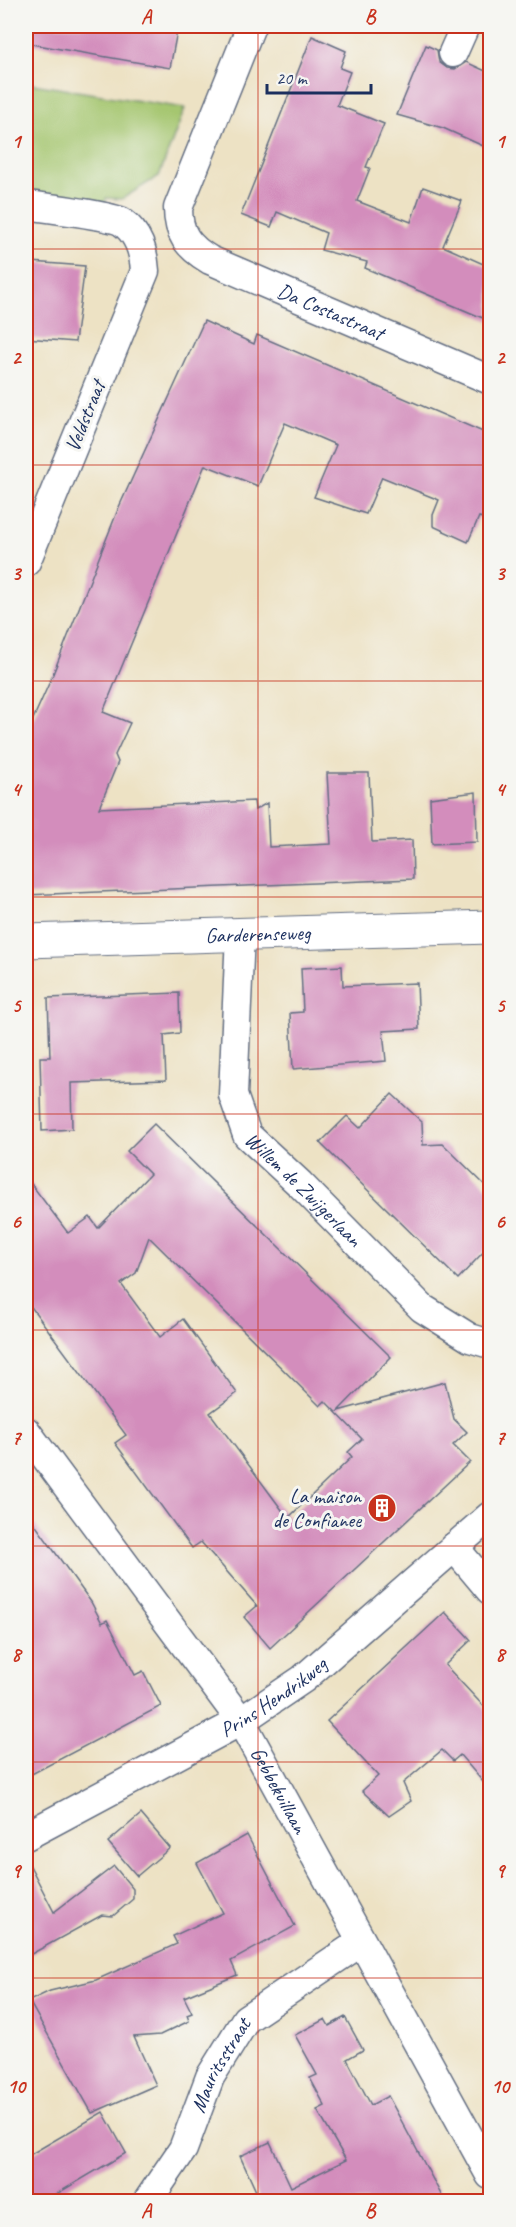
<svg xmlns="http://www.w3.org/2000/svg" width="516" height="2227" viewBox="0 0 516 2227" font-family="Caveat,sans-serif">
  <rect width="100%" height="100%" fill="#f6f6f2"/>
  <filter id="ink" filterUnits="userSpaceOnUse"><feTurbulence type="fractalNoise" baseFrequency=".0167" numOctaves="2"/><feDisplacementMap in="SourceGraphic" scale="12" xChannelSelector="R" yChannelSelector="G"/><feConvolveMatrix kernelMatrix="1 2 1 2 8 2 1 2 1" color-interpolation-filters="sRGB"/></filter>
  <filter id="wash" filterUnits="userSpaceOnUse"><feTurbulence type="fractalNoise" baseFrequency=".008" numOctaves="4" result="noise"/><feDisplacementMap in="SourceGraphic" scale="24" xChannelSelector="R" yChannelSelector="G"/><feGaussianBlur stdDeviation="1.35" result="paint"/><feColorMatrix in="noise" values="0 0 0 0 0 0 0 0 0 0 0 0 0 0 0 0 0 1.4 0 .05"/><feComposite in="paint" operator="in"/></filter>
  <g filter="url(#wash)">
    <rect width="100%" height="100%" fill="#ede2c4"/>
    <path fill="#a5c66f" stroke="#607a66" stroke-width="1.5" d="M26 83 185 108 159 176 122 199 106 198 105 205 26 192Z"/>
    <g id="blocks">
      <g fill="#d38dbc" fill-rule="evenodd">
        <path d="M26 26H160V28L177 31 170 68 26 43Z"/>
        <path d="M312 36 346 51 340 68 350 72 337 105 384 124 366 167 370 168 357 201 411 222 423 187 462 201 443 246 490 267V321L365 268 367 262 321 250 326 233 277 212 271 227 241 215Z"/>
        <path d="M426 45 437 50 439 62 447 68 455 69 466 62 490 73V149L443 128 397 115Z"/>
        <path d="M31 262 85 266 75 342 26 338V264Z"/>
        <path d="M204 321 254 344 257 335 490 435V501L483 518 479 517 468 542 433 526V515L439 500 382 477 366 514 314 497 336 445 285 423 258 486 205 465 103 712 130 723 115 755 118 762 99 808 254 801 255 810 267 803 269 847 331 844 327 773H369L372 842 412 840 413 879 26 895V735L51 679 119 507Z"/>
        <path d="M476 792 477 842 432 844 430 798Z"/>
        <path d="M342 966 343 986 417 983 419 1029 383 1031 386 1061 293 1069 290 1013 303 1012 301 968Z"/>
        <path d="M179 993 180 1033 164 1035 166 1080 71 1083 72 1129 42 1131 40 1057H50L48 998Z"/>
        <path d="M392 1094 422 1122 423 1145 443 1144 490 1190V1245L458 1279 320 1143 347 1116 360 1128Z"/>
        <path d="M154 1124 391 1357 338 1411 445 1382 454 1419 467 1432 453 1445 470 1462 270 1648 244 1617 257 1606 201 1542 192 1548 115 1443 126 1435 26 1300V1177L68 1233 90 1217 98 1228 150 1174 127 1151ZM149 1237 320 1406 325 1401 362 1439 348 1452 352 1457 288 1518 210 1413 237 1393 183 1319 160 1337 121 1284 136 1273Z"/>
        <path d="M26 1512 91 1602 102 1623 107 1620 135 1675 143 1671 161 1706 26 1777Z"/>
        <path d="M445 1612 471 1640 445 1665 490 1713V1790L460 1755 453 1761 442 1750 403 1783 411 1801 389 1816 362 1791 378 1776 327 1721Z"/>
        <path d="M141 1814 170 1848 137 1876 108 1842Z"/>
        <path d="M247 1835 295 1926 231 1961 237 1975 184 1997 192 2013 187 2015 189 2021 160 2035 134 2037 156 2085 92 2113 29 2001 50 1991 96 1980 177 1944 173 1936 223 1913 197 1863Z"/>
        <path d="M26 1858 54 1912 114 1866 133 1889V1899L113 1916 102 1915 26 1957Z"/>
        <path d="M345 2017 363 2050 347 2059 371 2105 388 2096 445 2202H261L240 2156 270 2142 291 2187 346 2160 317 2110 325 2106 310 2078 317 2075 295 2035 325 2019 329 2026Z"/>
        <path d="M103 2112 126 2153 43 2202H26V2157Z"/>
      </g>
    </g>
  </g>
  <g filter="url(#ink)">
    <use href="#blocks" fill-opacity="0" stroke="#646e82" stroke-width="1.5"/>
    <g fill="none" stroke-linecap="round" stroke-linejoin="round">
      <g stroke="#646e82" stroke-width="31">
        <g id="street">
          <path id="s1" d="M251 26 178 208C178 234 188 247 210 260L490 380"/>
          <path d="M453 53 465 26"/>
          <path d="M26 205C42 207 112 216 122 222 138 233 144 253 145 271L26 562"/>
          <path id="s2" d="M240 934 233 1095 247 1135 300 1184 422 1308 470 1338 490 1344"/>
          <path id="s3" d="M26 1431 241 1721 490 2175"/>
          <path d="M454 1547 490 1590"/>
          <path id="s4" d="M26 1836 241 1721 303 1679 490 1516"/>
          <path id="s5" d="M147 2202 183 2149 210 2077 246 2019 361 1942"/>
        </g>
      </g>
      <g stroke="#646e82" stroke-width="35">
        <g id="secondary">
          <path id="s6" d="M26 941 490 927"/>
        </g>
      </g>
      <use href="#street" stroke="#fff" stroke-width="28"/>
      <use href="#secondary" stroke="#fff" stroke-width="33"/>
    </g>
  </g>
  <path fill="none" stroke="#c8321e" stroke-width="1.5" stroke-opacity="0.55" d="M258 26V2202M26 249H490M26 465H490M26 681H490M26 897H490M26 1114H490M26 1330H490M26 1546H490M26 1762H490M26 1978H490"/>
  <defs>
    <g id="building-disc" transform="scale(1.5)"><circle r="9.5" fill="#c8321e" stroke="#f6f6f2"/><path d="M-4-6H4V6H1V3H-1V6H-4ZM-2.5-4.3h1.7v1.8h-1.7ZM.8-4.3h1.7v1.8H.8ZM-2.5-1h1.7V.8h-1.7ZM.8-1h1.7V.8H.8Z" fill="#fff"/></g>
  </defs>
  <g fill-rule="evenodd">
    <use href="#building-disc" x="382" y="1508"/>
  </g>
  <g text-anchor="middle" stroke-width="6" stroke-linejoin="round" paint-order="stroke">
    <g font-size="21" fill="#1b2f5e" stroke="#f6f6f2">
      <text dy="7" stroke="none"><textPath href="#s1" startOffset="392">Da Costastraat</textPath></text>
      <text transform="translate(85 416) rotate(-68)" y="7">Veldstraat</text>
      <text dy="7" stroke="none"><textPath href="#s6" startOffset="232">Garderenseweg</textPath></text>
      <text dy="7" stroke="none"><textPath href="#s2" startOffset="282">Willem de Zwijgerlaan</textPath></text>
      <text dy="7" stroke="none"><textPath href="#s4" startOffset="284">Prins Hendrikweg</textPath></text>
      <text dy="7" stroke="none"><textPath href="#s3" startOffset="440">Gebbekuillaan</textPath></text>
      <text dy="7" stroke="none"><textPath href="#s5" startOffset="156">Mauritsstraat</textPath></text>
    </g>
    <g font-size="21" fill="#1b2f5e" stroke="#f6f6f2" text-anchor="end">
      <text x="361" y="1503">La maison<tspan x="361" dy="24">de Confianee</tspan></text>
    </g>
  </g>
  <rect width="516" height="2227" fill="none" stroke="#f6f6f2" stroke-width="66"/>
  <path d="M267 84v9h104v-9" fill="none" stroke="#1b2f5e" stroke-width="3"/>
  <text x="276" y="84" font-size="18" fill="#1b2f5e" stroke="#f6f6f2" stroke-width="4.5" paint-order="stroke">20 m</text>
  <rect x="33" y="33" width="450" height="2161" fill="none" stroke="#c8321e" stroke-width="2"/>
  <g font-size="20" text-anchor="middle" font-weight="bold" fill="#c8321e">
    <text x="146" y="23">A</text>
    <text x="370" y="23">B</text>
    <text x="16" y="148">1</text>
    <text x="500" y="148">1</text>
    <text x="16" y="364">2</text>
    <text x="500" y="364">2</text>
    <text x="16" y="580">3</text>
    <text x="500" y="580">3</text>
    <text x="16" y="796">4</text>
    <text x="500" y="796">4</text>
    <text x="16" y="1012">5</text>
    <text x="500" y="1012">5</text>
    <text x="16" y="1228">6</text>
    <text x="500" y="1228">6</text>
    <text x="16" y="1444">7</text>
    <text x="500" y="1444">7</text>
    <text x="16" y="1661">8</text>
    <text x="500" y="1661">8</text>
    <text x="16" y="1877">9</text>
    <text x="500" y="1877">9</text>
    <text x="16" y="2093">10</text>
    <text x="500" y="2093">10</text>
    <text x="146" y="2217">A</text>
    <text x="370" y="2217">B</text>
  </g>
</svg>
